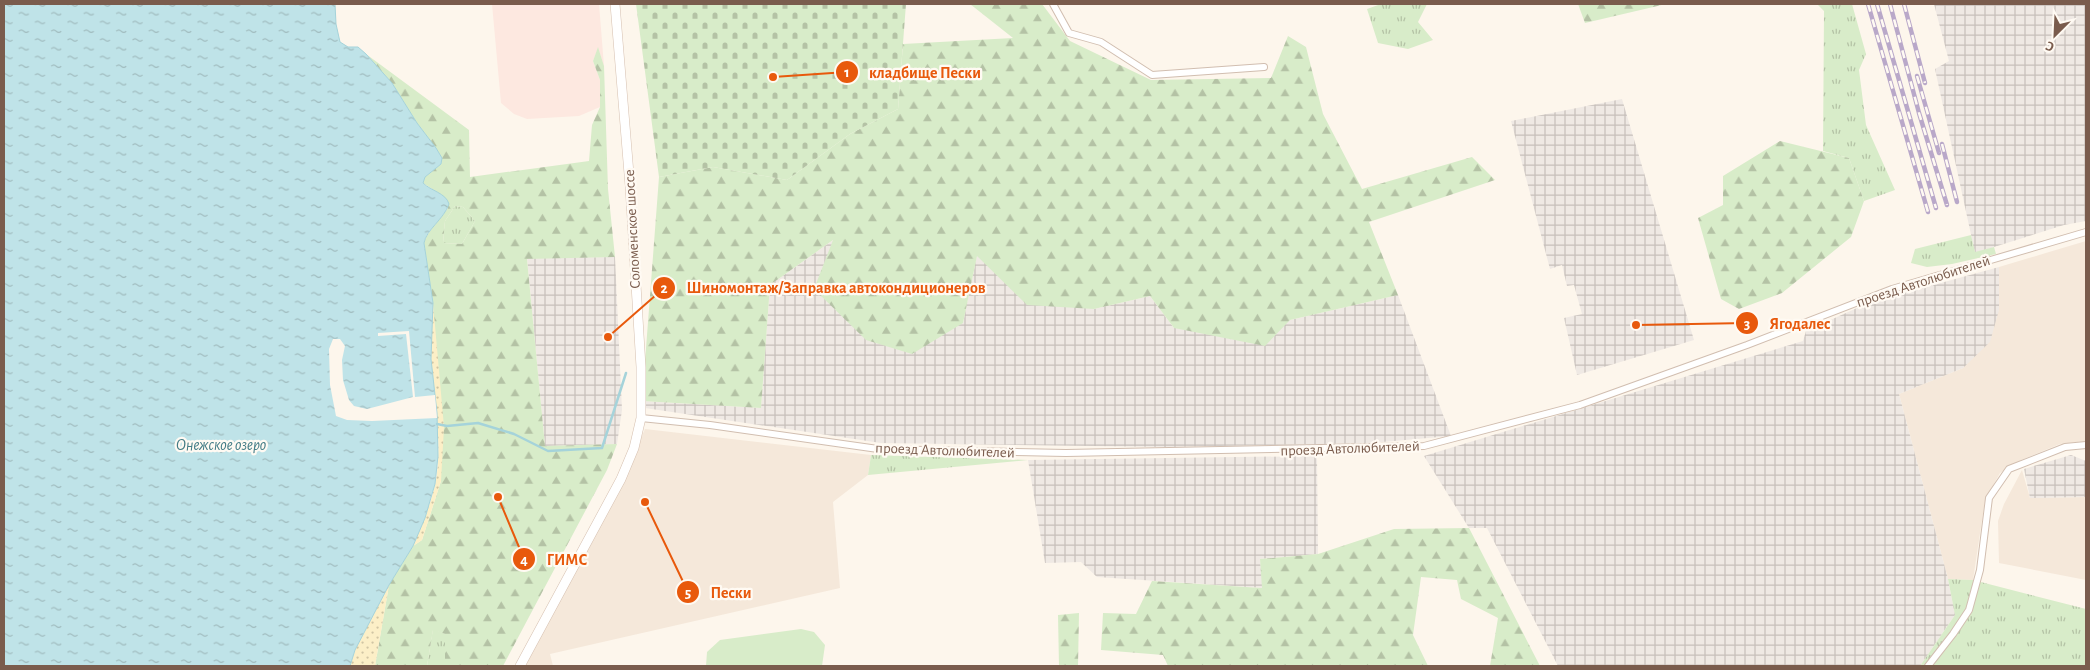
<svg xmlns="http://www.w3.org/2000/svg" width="2090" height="670" viewBox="0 0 2090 670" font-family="'Alegreya Sans',sans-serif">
  <defs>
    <pattern id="industrial-grid" width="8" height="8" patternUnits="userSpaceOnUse" patternTransform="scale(1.25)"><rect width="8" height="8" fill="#efe9e4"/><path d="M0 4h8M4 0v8" fill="none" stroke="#c7c0bb"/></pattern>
    <pattern id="grass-tufts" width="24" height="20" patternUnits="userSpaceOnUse" patternTransform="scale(1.25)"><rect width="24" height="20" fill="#d8ecc9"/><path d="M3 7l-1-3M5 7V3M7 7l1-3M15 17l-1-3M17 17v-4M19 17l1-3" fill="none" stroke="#b4c2a5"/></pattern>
    <pattern id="forest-firs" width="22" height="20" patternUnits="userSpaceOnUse" patternTransform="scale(1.25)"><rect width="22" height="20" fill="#d8ecc9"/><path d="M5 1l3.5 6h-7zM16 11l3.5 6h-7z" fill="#b4c2a5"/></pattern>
    <pattern id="sand-dots" width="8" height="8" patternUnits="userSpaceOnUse" patternTransform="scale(1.25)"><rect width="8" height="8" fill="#fcefc7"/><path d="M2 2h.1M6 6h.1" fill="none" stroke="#d1c5a4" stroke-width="1.8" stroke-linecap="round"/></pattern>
    <pattern id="cemetery-stones" width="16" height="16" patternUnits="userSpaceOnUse" patternTransform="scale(1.25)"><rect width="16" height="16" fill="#d8ecc9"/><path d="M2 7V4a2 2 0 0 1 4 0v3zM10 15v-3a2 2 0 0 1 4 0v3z" fill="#b4c2a5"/></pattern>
    <pattern id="water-ripples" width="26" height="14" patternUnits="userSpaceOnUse" patternTransform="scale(1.25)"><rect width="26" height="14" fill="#bfe3e8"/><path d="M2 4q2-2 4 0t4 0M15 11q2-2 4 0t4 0" fill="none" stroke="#a0bbbe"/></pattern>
  </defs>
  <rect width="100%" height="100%" fill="#fdf6ec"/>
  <g fill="#f5e8da">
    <path d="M2086 241V441L2060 444 2021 460 2000 473 1985 500 1973 580 1948 579 1899 394 1963 368 1999 310V267Z"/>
    <path d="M645 429 871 455 868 475 833 502 840 588 550 654 553 666H524L624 476Z"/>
    <path d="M2022 470 2030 498 2086 497V580L1999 563 1998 521 2004 504Z"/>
  </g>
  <path fill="#fde8e0" d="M492 4H599L604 66 598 48 593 61 600 80V107L579 116 527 119 514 114 501 103Z"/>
  <g fill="url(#industrial-grid)">
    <path d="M1934 4H2086V221L2064 225 1975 253 1935 69 1949 61Z"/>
    <path d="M1622 99 1694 340 1577 375 1564 318 1582 314 1574 285 1567 286 1562 265 1550 269 1511 121Z"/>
    <path d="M833 240 963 323 977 255 1094 309 1150 296 1174 328 1290 320 1398 295 1451 436 1371 443 1168 447 881 443 645 408 642 401 761 408 770 285Z"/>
    <path d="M615 257 622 410 617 444 545 446 527 258Z"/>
    <path d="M1999 267V310L1990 342 1963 368 1899 394 1948 579 1955 615 1920 666H1558L1487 528H1469L1424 456 1803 341 1806 331 1868 303Z"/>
    <path d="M2071 455 2086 461V497L2030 498 2024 469Z"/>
    <path d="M1317 456 1318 554 1260 559 1263 588 1097 577 1081 562 1045 563 1028 460Z"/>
  </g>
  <g fill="url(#grass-tufts)">
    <path d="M1381 4H1427L1418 22 1433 40 1408 49 1378 43 1367 9Z"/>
    <path d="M1817 4H1852L1866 54 1859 70 1866 125 1895 190 1864 201 1849 158 1823 151 1824 11Z"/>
    <path d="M455 206 463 207 475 221 462 244 443 243 445 221Z"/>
    <path d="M1971 235 1975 252 1994 247 1996 254 1952 264 1927 267 1911 263 1915 249Z"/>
    <path d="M871 455 1028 460 868 475Z"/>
    <path d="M1948 579 1973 580 2086 609V666H1920L1955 615Z"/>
    <path d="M433 629 445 634V666H427Z"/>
  </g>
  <g fill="url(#forest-firs)" fill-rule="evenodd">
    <path d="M970 4H1042L1070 41 1151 80 1271 78 1288 36 1306 47 1323 114 1362 189 1472 157 1495 180 1369 222 1398 295 1290 320 1265 346 1174 328 1150 296 1094 309 1027 305 977 256 963 323 912 354 866 340 814 289 833 240 770 285 761 408 642 401 659 177 713 167 787 180 850 134 898 109 903 44 1013 38Z"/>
    <path d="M1578 4H1666L1585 23Z"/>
    <path d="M598 47 604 66 608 189 615 257 527 259 545 446 617 444 607 470 503 666H445V634L433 630 427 666H375L389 585 413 546 422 540 441 481 433 303 424 243C425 235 442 217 448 208L443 196 423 183 425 177 441 164 442 158 436 148 417 123 392 83 366 54 469 130 470 177 589 161 592 125 600 107V80L593 61ZM455 206 463 207 475 221 462 244 443 243 445 221Z"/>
    <path d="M1780 141 1849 158 1864 201 1851 237 1782 293 1739 309 1721 299 1698 218 1723 205V176Z"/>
    <path d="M1469 528 1540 666H1490L1498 618 1461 599 1457 580 1421 577 1413 635 1428 666H1168L1163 655 1101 650 1103 613 1136 614 1152 581 1262 588 1260 559 1318 554 1394 529Z"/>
    <path d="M1079 613 1078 666H1059L1058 615Z"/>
  </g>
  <g fill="url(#sand-dots)">
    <path d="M433 303 444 427 441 481 422 540 413 546C422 526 430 506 435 485 444 443 433 398 431 356 430 338 432 320 433 303Z"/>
    <path d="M389 585 375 666H350L355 650Z"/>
  </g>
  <path fill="url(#cemetery-stones)" d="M636 4H906L898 109 850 134 787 180 713 167 659 177Z"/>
  <path fill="#d8ecc9" d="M801 629 814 632 825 645 822 666H706L707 652 720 640Z"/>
  <path fill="url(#water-ripples)" stroke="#a5d3da" d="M4 4H335L336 24 340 42 348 47H358L366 54 392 83 417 123 436 148 442 158 441 164 425 177 423 183C431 191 446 193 449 204 444 219 426 230 424 243L433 303 431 359 437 413 438 456 435 484 425 518 413 546 389 585 355 650 350 666H4Z"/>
  <path fill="#fdf6ec" d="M409 331 415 397 435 395 437 418 372 421 347 420 336 416 330 385 329 349 333 339H340L345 346 342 360 343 380 349 400 354 406 367 409 413 397 406 334 378 336V333Z"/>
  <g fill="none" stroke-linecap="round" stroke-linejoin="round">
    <path stroke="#a5d3da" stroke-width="2.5" d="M437 424 447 426 478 423 514 434 548 451 602 448 626 373"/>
    <g stroke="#d1beb0" stroke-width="8">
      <g id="minor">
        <path d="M1053 4 1069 33 1101 42 1152 75 1264 67"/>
        <path d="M641 418 710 425 878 449 1066 453 1424 446 1580 405 1747 345 1892 289 2086 232"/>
        <path d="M1928 666 1953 634 1969 610 1980 570 1989 498 2009 469 2065 447 2086 445"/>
      </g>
    </g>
    <g stroke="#d6c0b0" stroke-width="10">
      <path id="secondary" d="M520 666 621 479 634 448 641 418V367L630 186 615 4"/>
    </g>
    <use href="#minor" stroke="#fff" stroke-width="6"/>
    <use href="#secondary" stroke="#fff" stroke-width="9"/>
    <g stroke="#b9a8c9" stroke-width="4.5">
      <g id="rail">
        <path d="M1868 4 1928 212"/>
        <path d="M1877 4 1936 208"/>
        <path d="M1890 4 1919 113 1947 205"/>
        <path d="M1904 4 1925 83"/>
        <path d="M1917 76 1939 153"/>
        <path d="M1942 144 1957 202"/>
      </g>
    </g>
    <use href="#rail" stroke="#fffaf3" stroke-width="2.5" stroke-dasharray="8" stroke-linecap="butt"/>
  </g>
  <g text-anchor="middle" stroke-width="4.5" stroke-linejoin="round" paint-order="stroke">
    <g font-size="15" fill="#7a5c4d" stroke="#fffaf3">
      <text transform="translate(632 229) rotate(-93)" y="5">Соломенское шоссе</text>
      <text transform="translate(1923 281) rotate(-18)" y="5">проезд Автолюбителей</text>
      <text transform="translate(1350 448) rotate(-2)" y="5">проезд Автолюбителей</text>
      <text transform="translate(945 450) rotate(2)" y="5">проезд Автолюбителей</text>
    </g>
    <g font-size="16" font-style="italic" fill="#437c86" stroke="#fffaf3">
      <text x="221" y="450">Онежское озеро</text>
    </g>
  </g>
  <path fill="none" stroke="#e8590c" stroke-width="2" d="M773 77L847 72M608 337L664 288M1636 325L1747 323M498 497L524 559M645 502L688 592"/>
  <g fill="#e8590c" stroke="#fffaf3" stroke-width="2">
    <circle cx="773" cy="77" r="5"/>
    <circle cx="608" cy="337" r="5"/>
    <circle cx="1636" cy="325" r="5"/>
    <circle cx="498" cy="497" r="5"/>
    <circle cx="645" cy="502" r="5"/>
    <circle cx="847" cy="72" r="12"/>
    <circle cx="664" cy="288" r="12"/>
    <circle cx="1747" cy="323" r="12"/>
    <circle cx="524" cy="559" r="12"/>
    <circle cx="688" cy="592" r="12"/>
  </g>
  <g font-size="15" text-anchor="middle" font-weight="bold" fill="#fff">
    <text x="847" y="77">1</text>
    <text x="664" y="293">2</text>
    <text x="1747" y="329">3</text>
    <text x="524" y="565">4</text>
    <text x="688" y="598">5</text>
  </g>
  <g font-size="16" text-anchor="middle" font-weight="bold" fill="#e8590c" stroke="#fffaf3" stroke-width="4.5" stroke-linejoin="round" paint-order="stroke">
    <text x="925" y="78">кладбище Пески</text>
    <text x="836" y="293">Шиномонтаж/Заправка автокондиционеров</text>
    <text x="1800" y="329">Ягодалес</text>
    <text x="567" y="565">ГИМС</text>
    <text x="731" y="598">Пески</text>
  </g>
  <rect width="2090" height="670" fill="none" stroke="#7a5c4d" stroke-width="10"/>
  <g transform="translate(2055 35) rotate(204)" stroke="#fffaf3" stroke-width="4" paint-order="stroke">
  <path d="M0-4L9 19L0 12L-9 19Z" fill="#7a5c4d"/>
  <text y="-8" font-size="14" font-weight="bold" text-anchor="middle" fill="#7a5c4d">С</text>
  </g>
</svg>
